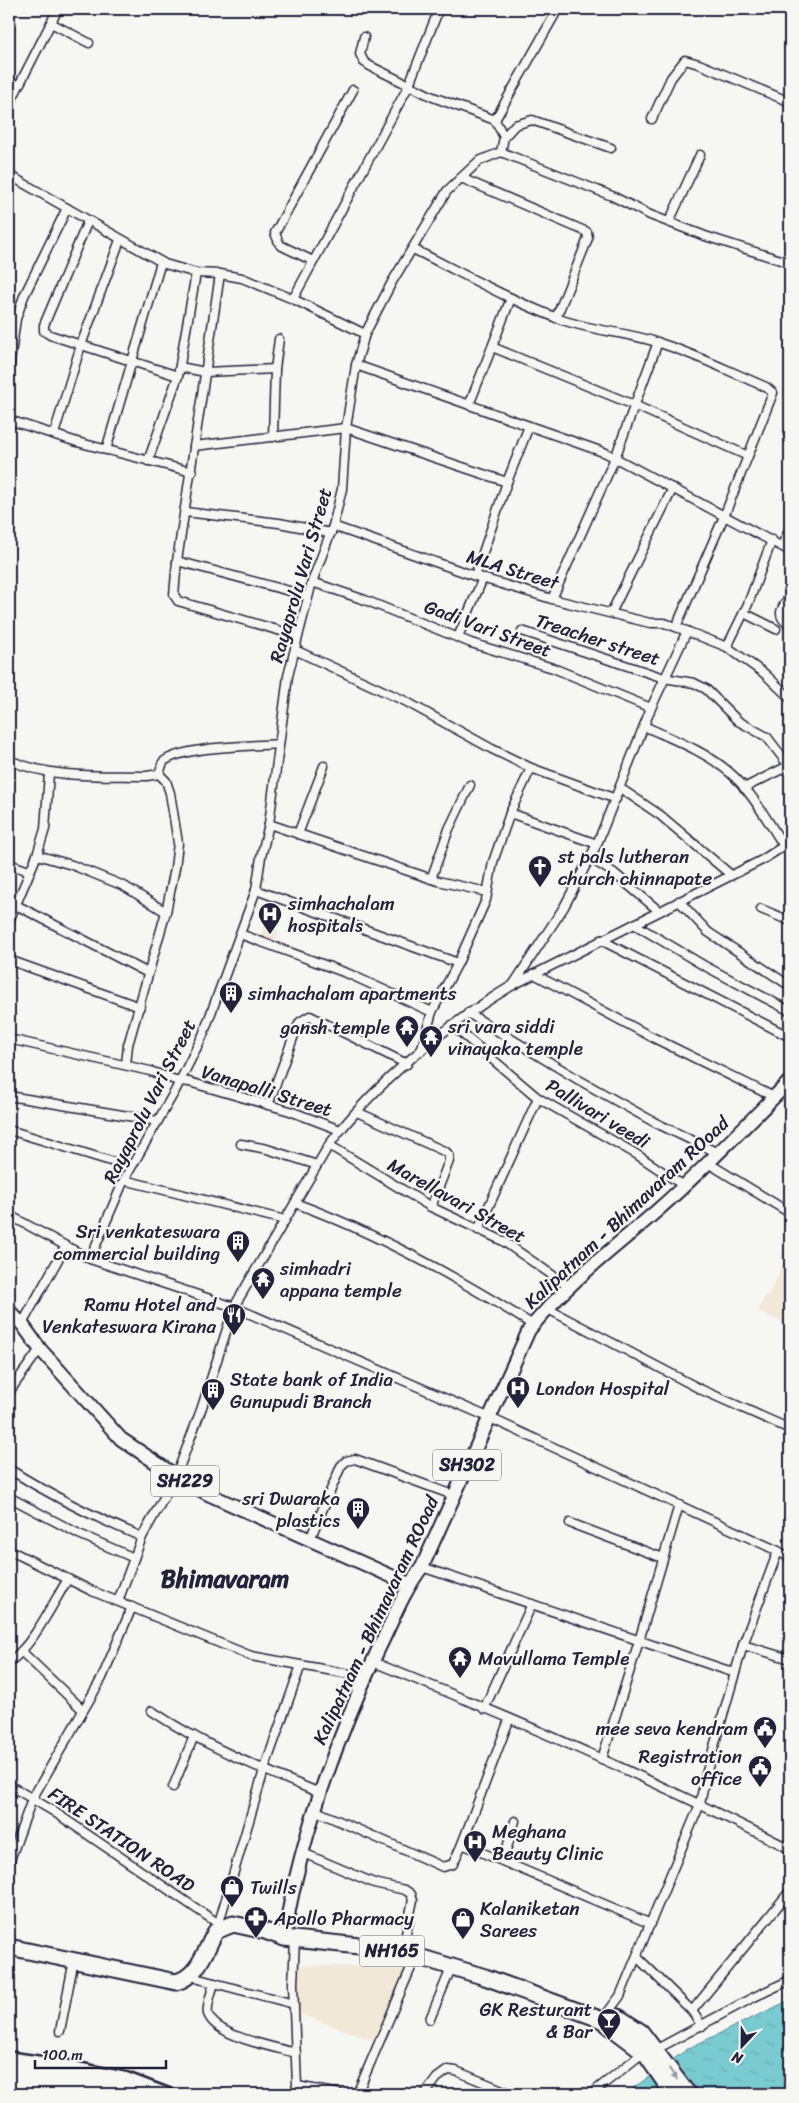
<svg xmlns="http://www.w3.org/2000/svg" width="799" height="2103" viewBox="0 0 799 2103" font-family="Sriracha,sans-serif">
  <defs>
    <pattern id="water-ripples" width="26" height="14" patternUnits="userSpaceOnUse" patternTransform="scale(1.25)"><rect width="26" height="14" fill="#79cbd1"/><path d="M2 4q2-2 4 0t4 0M15 11q2-2 4 0t4 0" fill="none" stroke="#68aeb4"/></pattern>
  </defs>
  <rect width="100%" height="100%" fill="#f6f6f2"/>
  <filter id="ink" filterUnits="userSpaceOnUse"><feTurbulence type="fractalNoise" baseFrequency=".02" numOctaves="2"/><feDisplacementMap in="SourceGraphic" scale="10" xChannelSelector="R" yChannelSelector="G"/><feConvolveMatrix kernelMatrix="1 2 1 2 8 2 1 2 1" color-interpolation-filters="sRGB"/></filter>
  <g filter="url(#ink)">
    <g fill="#f2e8d8">
      <path d="M264 925 279 930 275 944 260 939Z"/>
      <path d="M787 1246 790 1248V1326L758 1311 765 1296 768 1297 785 1260 781 1258Z"/>
      <path d="M366 1954 411 1959 376 2041 299 2014 297 1965 360 1967Z"/>
    </g>
    <path fill="url(#water-ripples)" stroke="#568795" d="M790 2000V2094H625L689 2048Z"/>
    <g fill="none" stroke-linecap="round" stroke-linejoin="round">
      <g stroke="#22223b" stroke-width="11">
        <g id="street">
          <path d="M51 23 89 43"/>
          <path d="M364 37 360 54 364 62 370 66 433 97 495 120"/>
          <path d="M9 105 58 9"/>
          <path d="M652 119 671 78 685 60 699 64 790 102"/>
          <path d="M504 137 515 125 532 120 611 148"/>
          <path d="M501 152 504 137 495 120 558 9"/>
          <path d="M9 175 165 264 196 273 220 274 242 278 293 299 365 334"/>
          <path d="M461 178 587 232 588 238 585 246 556 318"/>
          <path d="M88 221 44 325V331L50 335 178 376"/>
          <path d="M669 222 700 155"/>
          <path d="M413 249C460 272 507 299 557 318 589 331 623 331 656 342 694 353 730 372 766 387L773 393 725 514 676 627"/>
          <path d="M313 261 280 245 275 233 353 90"/>
          <path d="M220 274C205 369 192 465 177 561L308 596"/>
          <path d="M511 298 492 347 634 405 748 456"/>
          <path d="M293 299 408 87 439 9"/>
          <path d="M356 365 365 334 392 282 447 191 479 161 501 152 612 196 650 215 705 236 790 263"/>
          <path d="M180 367 205 372 275 369"/>
          <path d="M9 369 16 319 24 296 67 208"/>
          <path d="M469 405 492 347"/>
          <path d="M9 420 77 442 192 472"/>
          <path d="M54 434 81 345 120 240"/>
          <path d="M273 437 275 369 279 339"/>
          <path d="M194 446 346 428 507 482"/>
          <path d="M106 450 161 262"/>
          <path d="M148 461 178 376 196 273"/>
          <path d="M185 512 279 523 331 533"/>
          <path d="M333 526 475 576 552 599 650 623H664L676 627 727 647 765 674 790 698"/>
          <path d="M782 545 790 529"/>
          <path d="M177 561 174 595 178 601 298 636"/>
          <path d="M475 576 507 482 529 426"/>
          <path d="M312 582 365 600 471 643 553 668 651 708"/>
          <path d="M790 596C781 609 775 615 790 626"/>
          <path d="M552 599 615 458 658 342"/>
          <path d="M611 613 673 488"/>
          <path d="M744 613 776 629"/>
          <path d="M522 631 664 678 694 683 706 689 738 721 767 737 789 766"/>
          <path d="M458 637 483 578"/>
          <path d="M727 647 748 604 772 540"/>
          <path d="M295 650 405 701 492 749 531 768 616 799"/>
          <path d="M644 726C672 739 705 751 729 772 752 791 768 822 784 846"/>
          <path d="M9 760C52 779 100 775 147 776L159 774"/>
          <path d="M159 774 163 762C183 746 252 746 279 744"/>
          <path d="M620 788 660 815 731 875"/>
          <path d="M744 788 790 765"/>
          <path d="M510 813 597 844"/>
          <path d="M269 824 438 881 487 892"/>
          <path d="M298 834 324 766"/>
          <path d="M37 855 72 865 124 886 166 912"/>
          <path d="M590 858 614 873 659 911"/>
          <path d="M9 864 29 871"/>
          <path d="M431 879 449 829 470 785"/>
          <path d="M256 890 458 963"/>
          <path d="M679 901 708 932 790 986"/>
          <path d="M16 905 148 973"/>
          <path d="M761 909 790 921"/>
          <path d="M9 921 37 855 45 829 49 773"/>
          <path d="M634 924 703 965 790 1011"/>
          <path d="M240 934 349 974 432 1012"/>
          <path d="M601 940 790 1037"/>
          <path d="M9 960 140 1007"/>
          <path d="M534 974 650 1036 774 1097"/>
          <path d="M513 985 564 907 597 844 651 708 687 631"/>
          <path d="M468 1013 579 1080 654 1122 718 1153"/>
          <path d="M452 1025 538 1098 636 1154 684 1186"/>
          <path d="M9 1039 150 1071 178 1081 189 1082 290 1111 340 1130"/>
          <path d="M421 1051 432 1012 458 963 486 900 493 862 510 813 531 768"/>
          <path d="M126 1065 128 1045 166 912 175 868 178 843 170 793 166 781 159 774"/>
          <path d="M9 1096 158 1121"/>
          <path d="M268 1105 296 1030 300 1022 310 1016 407 1064"/>
          <path d="M357 1112 446 1152 449 1155V1161L431 1207"/>
          <path d="M9 1130 130 1167"/>
          <path d="M241 1144 267 1149 317 1165"/>
          <path d="M329 1145 431 1207 503 1241 568 1286"/>
          <path d="M708 1163 790 1213"/>
          <path d="M124 1180 285 1220"/>
          <path d="M295 1203C379 1234 457 1277 533 1325"/>
          <path d="M9 1215 90 1259 234 1307 488 1417 778 1551 743 1645 790 1659"/>
          <path d="M478 1230 538 1098"/>
          <path d="M90 1259 124 1180 175 1091 203 1035 256 890 261 857 269 824 288 676 312 582 333 526 342 489 346 428 356 365 606 453 790 551"/>
          <path d="M546 1308 702 1390 790 1429"/>
          <path d="M22 1324 65 1247"/>
          <path d="M9 1392 40 1349"/>
          <path d="M9 1469C53 1497 94 1517 142 1537"/>
          <path d="M9 1497 79 1534 134 1558"/>
          <path d="M570 1523 663 1558"/>
          <path d="M310 1539 341 1466 346 1461 355 1459 453 1495"/>
          <path d="M9 1550 92 1591 251 1656 366 1677"/>
          <path d="M778 1551 790 1558"/>
          <path d="M422 1567 735 1673"/>
          <path d="M118 1601 142 1537 176 1476 201 1410 234 1307 329 1145C375 1083 446 1025 513 985L762 860 790 842"/>
          <path d="M21 1651 83 1710"/>
          <path d="M9 1662C32 1647 53 1603 68 1579"/>
          <path d="M373 1662C514 1718 654 1780 790 1849"/>
          <path d="M484 1709 532 1604"/>
          <path d="M152 1711C204 1746 262 1769 320 1793"/>
          <path d="M602 1759 639 1641 679 1505"/>
          <path d="M9 1785 53 1811 216 1922"/>
          <path d="M173 1787 194 1736"/>
          <path d="M314 1810 443 1867 453 1864 462 1844 651 1924"/>
          <path d="M462 1844 509 1720"/>
          <path d="M303 1853 374 1883 405 1890 411 1894 413 1900 403 1947"/>
          <path d="M503 1861 515 1821"/>
          <path d="M9 1863 32 1799 102 1678 132 1607"/>
          <path d="M220 1919 264 1770 301 1665"/>
          <path d="M637 1957 692 2011 702 2026"/>
          <path d="M199 1979 294 2004"/>
          <path d="M214 1983C212 1992 206 2005 208 2014 216 2037 275 2047 296 2053"/>
          <path d="M692 2011 790 1891"/>
          <path d="M608 2012 620 1996 700 1804 705 1778 743 1645"/>
          <path d="M430 2019 452 1966"/>
          <path d="M60 2031 74 1960"/>
          <path d="M655 2050 752 1998 790 1980"/>
          <path d="M297 2086 340 2094"/>
          <path d="M294 2094 297 2086 293 1984 295 1939"/>
          <path d="M357 2094 416 1956"/>
          <path d="M425 2094 437 2078 448 2070 456 2071 512 2094"/>
          <path d="M591 2094 644 2052"/>
        </g>
      </g>
      <g stroke="#22223b" stroke-width="16">
        <g id="primary">
          <path d="M9 1311 22 1324 40 1349 121 1439 176 1476 208 1494 409 1584"/>
          <path d="M284 1938C300 1837 335 1742 378 1650 392 1622 403 1592 422 1567L529 1330C566 1283 615 1248 660 1208 705 1168 747 1124 790 1081"/>
        </g>
      </g>
      <g stroke="#22223b" stroke-width="19">
        <g id="highway">
          <path d="M9 1947 176 1982C199 1976 205 1950 216 1931L233 1924 265 1931 284 1938 369 1947 416 1956 485 1977 605 2021"/>
          <path d="M618 2017 641 2032 688 2094"/>
          <path d="M608 2025 644 2052 673 2094"/>
        </g>
      </g>
      <use href="#street" stroke="#f6f6f2" stroke-width="8"/>
      <use href="#primary" stroke="#f6f6f2" stroke-width="12"/>
      <use href="#highway" stroke="#f6f6f2" stroke-width="15"/>
      <path stroke="#22223b" stroke-width="2.5" d="M9 2051 65 2059 128 2072 186 2094"/>
    </g>
    <defs><path id="oneway-solid" d="M-6-.8H1V-3.2L6.5 0L1 3.2V.8H-6Z" transform="scale(1.25)"/></defs>
    <use fill="#9797a0" href="#oneway-solid" transform="translate(673 2074) rotate(55)"/>
  </g>
  <defs>
    <g id="church-pin" transform="scale(1.25)"><path d="M0 17L-7.5 6A9.5 9.5 0 1 1 7.5 6Z" fill="#22223b" stroke="#f6f6f2"/><path d="M-1.2-6h2.4v3.5h3.3v2.4h-3.3V6h-2.4V-.1h-3.3v-2.4h3.3Z" fill="#fff"/></g>
    <g id="hospital-pin" transform="scale(1.25)"><path d="M0 17L-7.5 6A9.5 9.5 0 1 1 7.5 6Z" fill="#22223b" stroke="#f6f6f2"/><path d="M-5-5h3v3.5h4V-5h3V5h-3V1.5h-4V5h-3Z" fill="#fff"/></g>
    <g id="building-pin" transform="scale(1.25)"><path d="M0 17L-7.5 6A9.5 9.5 0 1 1 7.5 6Z" fill="#22223b" stroke="#f6f6f2"/><path d="M-4-6H4V6H1V3H-1V6H-4ZM-2.5-4.3h1.7v1.8h-1.7ZM.8-4.3h1.7v1.8H.8ZM-2.5-1h1.7V.8h-1.7ZM.8-1h1.7V.8H.8Z" fill="#fff"/></g>
    <g id="temple-pin" transform="scale(1.25)"><path d="M0 17L-7.5 6A9.5 9.5 0 1 1 7.5 6Z" fill="#22223b" stroke="#f6f6f2"/><path d="M0-6L5-2H3V0L6.5 2.5H4V6H1.5V3h-3V6H-4V2.5H-6.5L-3 0V-2H-5Z" fill="#fff"/></g>
    <g id="restaurant-pin" transform="scale(1.25)"><path d="M0 17L-7.5 6A9.5 9.5 0 1 1 7.5 6Z" fill="#22223b" stroke="#f6f6f2"/><path d="M-5-6h1v4h1v-4h1v4h1v-4h1v5L-1.5 .5V6h-2V.5L-5-1ZM5-6V6H3V1.5H1.5Q1.5-4 5-6Z" fill="#fff"/></g>
    <g id="civic-pin" transform="scale(1.25)"><path d="M0 17L-7.5 6A9.5 9.5 0 1 1 7.5 6Z" fill="#22223b" stroke="#f6f6f2"/><path d="M-.6-6.5H3V-4.5H.6V-3L4-1V1h2V6H-6V1h2V-1L-.6-3ZM-1.2 2.5V6h2.4V2.5Z" fill="#fff"/></g>
    <g id="shop-pin" transform="scale(1.25)"><path d="M0 17L-7.5 6A9.5 9.5 0 1 1 7.5 6Z" fill="#22223b" stroke="#f6f6f2"/><path d="M-5-2.5h2.3a2.7 3.5 0 0 1 5.4 0H5L5.5 6h-11ZM-1.5-2.5h3a1.5 2.3 0 0 0-3 0Z" fill="#fff"/></g>
    <g id="pharmacy-pin" transform="scale(1.25)"><path d="M0 17L-7.5 6A9.5 9.5 0 1 1 7.5 6Z" fill="#22223b" stroke="#f6f6f2"/><path d="M-2-6h4v4h4v4h-4v4h-4v-4h-4v-4h4Z" fill="#fff"/></g>
    <g id="bar-pin" transform="scale(1.25)"><path d="M0 17L-7.5 6A9.5 9.5 0 1 1 7.5 6Z" fill="#22223b" stroke="#f6f6f2"/><path d="M-6-5H6L.8 .8V4.5H3.5V6h-7V4.5H-.8V.8Z" fill="#fff"/></g>
  </defs>
  <g fill-rule="evenodd">
    <use href="#church-pin" x="540" y="867"/>
    <use href="#hospital-pin" x="270" y="914"/>
    <use href="#building-pin" x="231" y="993"/>
    <use href="#temple-pin" x="407" y="1027"/>
    <use href="#temple-pin" x="431" y="1037"/>
    <use href="#building-pin" x="238" y="1242"/>
    <use href="#temple-pin" x="263" y="1279"/>
    <use href="#restaurant-pin" x="234" y="1315"/>
    <use href="#hospital-pin" x="518" y="1388"/>
    <use href="#building-pin" x="213" y="1390"/>
    <use href="#building-pin" x="358" y="1509"/>
    <use href="#temple-pin" x="460" y="1658"/>
    <use href="#civic-pin" x="765" y="1728"/>
    <use href="#civic-pin" x="760" y="1767"/>
    <use href="#hospital-pin" x="475" y="1842"/>
    <use href="#shop-pin" x="232" y="1887"/>
    <use href="#pharmacy-pin" x="256" y="1918"/>
    <use href="#shop-pin" x="463" y="1919"/>
    <use href="#bar-pin" x="609" y="2020"/>
  </g>
  <g text-anchor="middle" stroke-width="4.5" stroke-linejoin="round" paint-order="stroke">
    <g fill="#f6f6f2" stroke="#626272" stroke-width="1">
      <rect x="433" y="1449.5" width="68" height="31" rx="4"/>
      <rect x="151" y="1465.5" width="68" height="31" rx="4"/>
      <rect x="359.5" y="1935.5" width="65" height="31" rx="4"/>
    </g>
    <g font-size="18" font-weight="bold" fill="#22223b">
      <text x="467" y="1471">SH302</text>
      <text x="185" y="1487">SH229</text>
      <text x="392" y="1957">NH165</text>
    </g>
    <g font-size="19" fill="#22223b" stroke="#f6f6f2">
      <text transform="translate(513 569) rotate(17)" y="7">MLA Street</text>
      <text transform="translate(300 575) rotate(-74)" y="7">Rayaprolu Vari Street</text>
      <text transform="translate(488 628) rotate(20)" y="7">Gadi Vari Street</text>
      <text transform="translate(598 639) rotate(18)" y="7">Treacher street</text>
      <text transform="translate(267 1090) rotate(17)" y="7">Vanapalli Street</text>
      <text transform="translate(149 1101) rotate(-63)" y="7">Rayaprolu Vari Street</text>
      <text transform="translate(598 1113) rotate(31)" y="7">Pallivari veedi</text>
      <text transform="translate(457 1200) rotate(29)" y="7">Marellavari Street</text>
      <text transform="translate(626 1212) rotate(-43)" y="7">Kalipatnam - Bhimavaram ROoad</text>
      <text transform="translate(375 1620) rotate(-65)" y="7">Kalipatnam - Bhimavaram ROoad</text>
      <text transform="translate(122 1839) rotate(34)" y="7">FIRE STATION ROAD</text>
    </g>
    <g font-size="19" fill="#22223b" stroke="#f6f6f2" text-anchor="start">
      <text x="558" y="863">st pals lutheran<tspan x="558" dy="22">church chinnapate</tspan></text>
      <text x="288" y="910">simhachalam<tspan x="288" dy="22">hospitals</tspan></text>
      <text x="248" y="1000">simhachalam apartments</text>
      <text x="448" y="1033">sri vara siddi<tspan x="448" dy="22">vinayaka temple</tspan></text>
      <text x="390" y="1034" text-anchor="end">gansh temple</text>
      <text x="220" y="1238" text-anchor="end">Sri venkateswara<tspan x="220" dy="22">commercial building</tspan></text>
      <text x="280" y="1275">simhadri<tspan x="280" dy="22">appana temple</tspan></text>
      <text x="216" y="1311" text-anchor="end">Ramu Hotel and<tspan x="216" dy="22">Venkateswara Kirana</tspan></text>
      <text x="230" y="1386">State bank of India<tspan x="230" dy="22">Gunupudi Branch</tspan></text>
      <text x="536" y="1395">London Hospital</text>
      <text x="340" y="1505" text-anchor="end">sri Dwaraka<tspan x="340" dy="22">plastics</tspan></text>
      <text x="478" y="1665">Mavullama Temple</text>
      <text x="748" y="1735" text-anchor="end">mee seva kendram</text>
      <text x="742" y="1763" text-anchor="end">Registration<tspan x="742" dy="22">office</tspan></text>
      <text x="492" y="1838">Meghana<tspan x="492" dy="22">Beauty Clinic</tspan></text>
      <text x="250" y="1894">Twills</text>
      <text x="480" y="1915">Kalaniketan<tspan x="480" dy="22">Sarees</tspan></text>
      <text x="274" y="1925">Apollo Pharmacy</text>
      <text x="592" y="2016" text-anchor="end">GK Resturant<tspan x="592" dy="22">&amp; Bar</tspan></text>
    </g>
    <g font-size="24" font-weight="bold" fill="#22223b" stroke="#f6f6f2">
      <text x="225" y="1587">Bhimavaram</text>
    </g>
  </g>
  <rect width="799" height="2103" fill="none" stroke="#f6f6f2" stroke-width="30"/>
  <rect x="15" y="15" width="769" height="2073" fill="none" stroke="#22223b" stroke-width="2" filter="url(#ink)"/>
  <g transform="translate(742 2046) rotate(202)" stroke="#f6f6f2" stroke-width="4" paint-order="stroke">
  <path d="M0-4L9 19L0 12L-9 19Z" fill="#22223b"/>
  <text y="-8" font-size="14" font-weight="bold" text-anchor="middle" fill="#22223b">N</text>
  </g>
  <path d="M35 2060v8h131v-8" fill="none" stroke="#22223b" stroke-width="2.5"/>
  <text x="42" y="2060" font-size="15" fill="#22223b" stroke="#f6f6f2" stroke-width="4" paint-order="stroke">100 m</text>
</svg>
